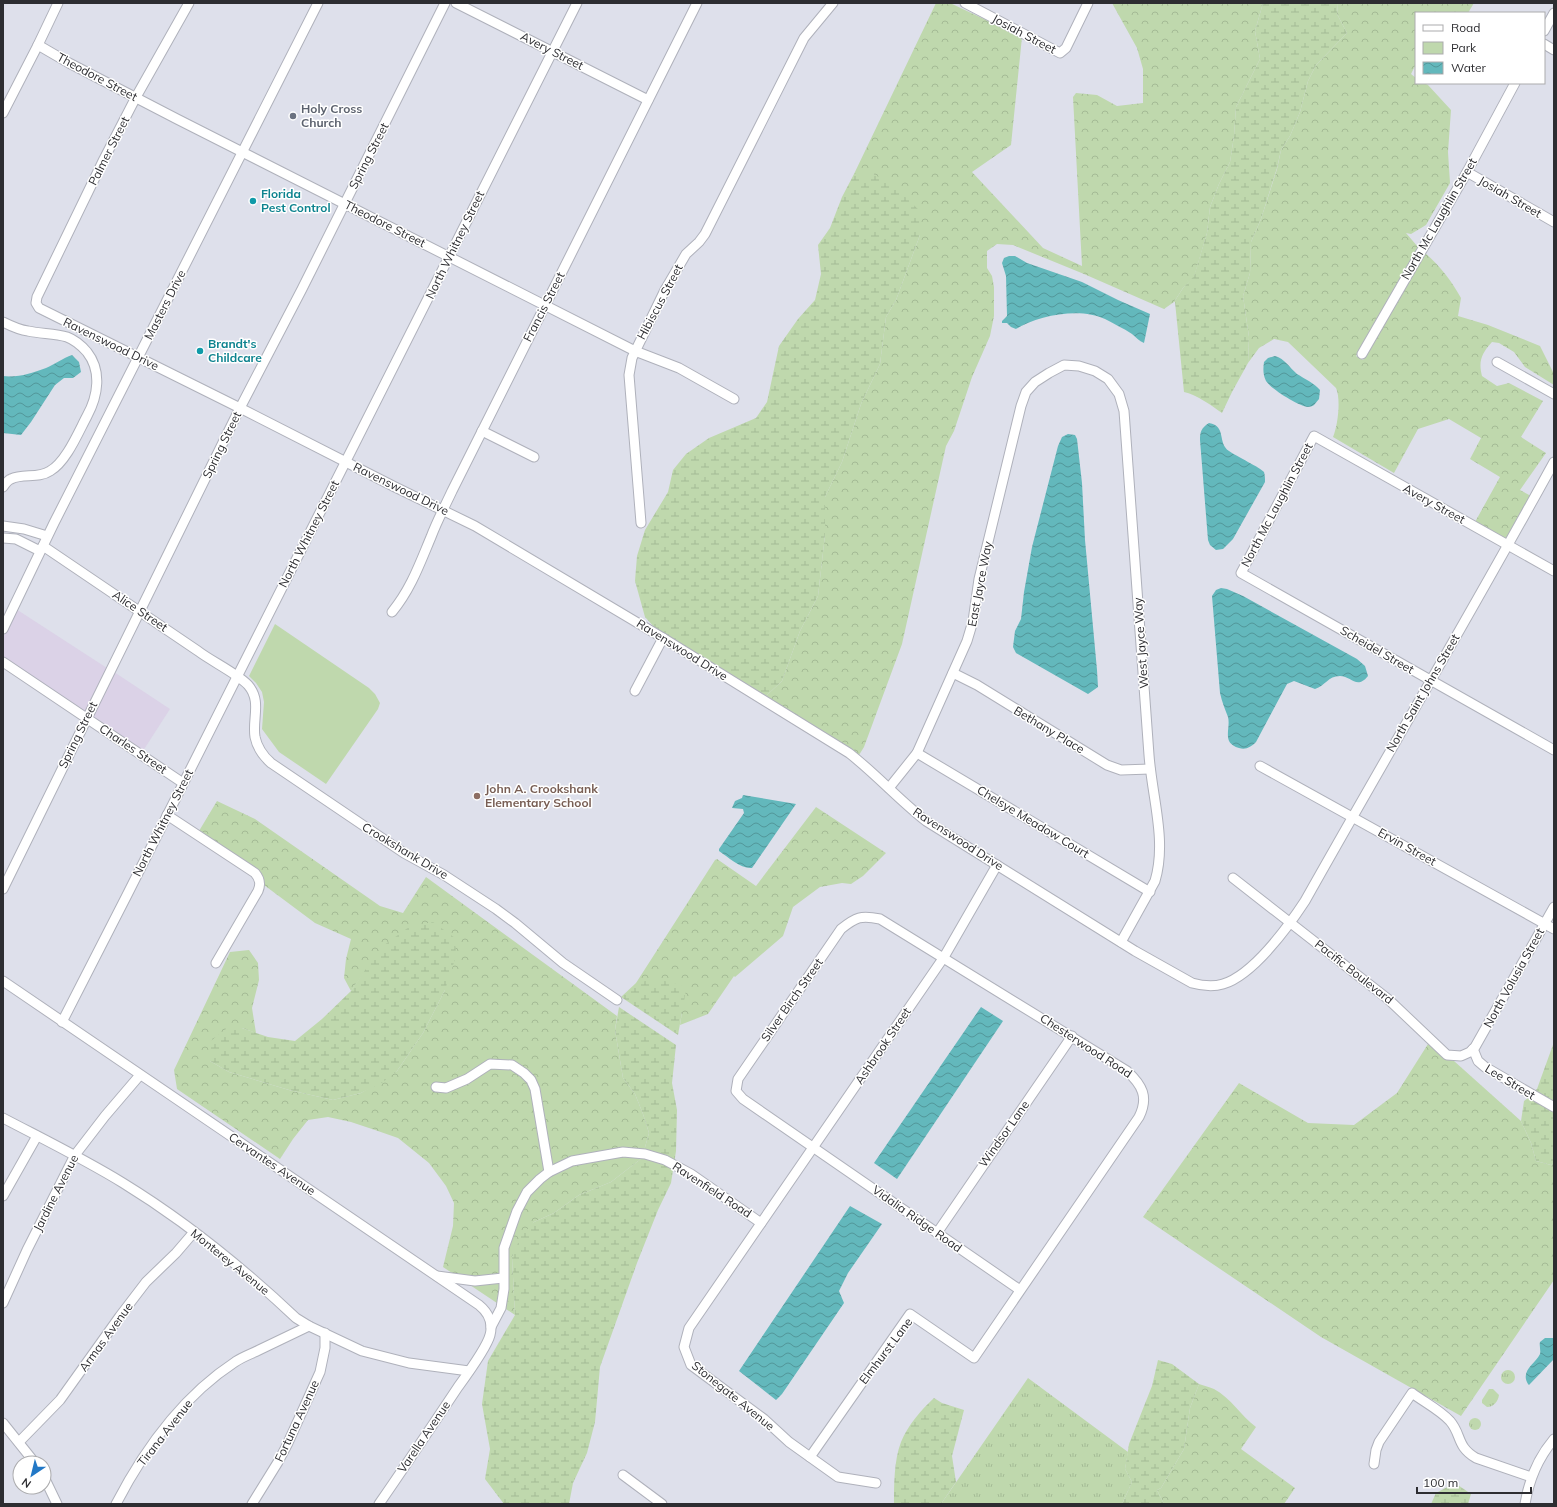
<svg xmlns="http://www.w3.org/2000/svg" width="1557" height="1507" viewBox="0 0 1557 1507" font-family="Mulish,sans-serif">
  <defs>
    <pattern id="grass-tufts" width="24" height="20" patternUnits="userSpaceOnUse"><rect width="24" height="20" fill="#bfd8ad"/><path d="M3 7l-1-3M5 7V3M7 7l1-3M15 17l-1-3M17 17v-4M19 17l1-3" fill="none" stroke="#a4ba95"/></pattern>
    <pattern id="forest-crowns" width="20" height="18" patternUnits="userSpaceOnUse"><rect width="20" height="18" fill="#bfd8ad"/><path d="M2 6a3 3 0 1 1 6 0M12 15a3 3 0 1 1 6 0" fill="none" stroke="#a4ba95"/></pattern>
    <pattern id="wetland-marsh" width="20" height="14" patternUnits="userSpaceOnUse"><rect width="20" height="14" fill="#bfd8ad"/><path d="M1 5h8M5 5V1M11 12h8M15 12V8" fill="none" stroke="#a4ba95"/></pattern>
    <pattern id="water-waves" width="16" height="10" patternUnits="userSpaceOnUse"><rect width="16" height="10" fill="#63b8bc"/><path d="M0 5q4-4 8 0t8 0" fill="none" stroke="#529699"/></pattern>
  </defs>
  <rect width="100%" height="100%" fill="#dee0eb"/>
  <g fill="#dbd2e7">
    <path d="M16 609 107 668 85 712 3 657V638Z"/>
    <path d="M114 672 170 709 143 751 92 717Z"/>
  </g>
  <g fill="url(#grass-tufts)">
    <circle cx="1508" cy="1377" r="7"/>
    <path d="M1028 1378 1128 1452 1125 1469 1132 1482 1122 1504H941Z"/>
    <path d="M1489 1389H1493L1499 1395C1498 1401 1494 1407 1487 1407L1482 1403V1400Z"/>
    <circle cx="1475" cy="1424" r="6"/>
  </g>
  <g fill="url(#forest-crowns)">
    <path d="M936 3H950L1022 37 1011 145 972 172 1043 248 1082 266 1073 97 1076 93 1097 95 1117 106 1143 103V69L1137 48 1112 3H1263L1255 31 1260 59 1236 107 1234 136 1230 162 1219 184 1210 207 1207 233 1194 277 1183 288 1174 302 1164 309 1084 274 1013 245 997 244 987 251V268L992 276 994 287V316L990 336 972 377 954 431 946 446 902 644 864 747 859 755 766 696 782 681 800 631 818 596 825 535V497L842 462 861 404 880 364 886 317 896 300 920 235 873 174H854Z"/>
    <path d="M1338 3H1474L1468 13H1416V64L1411 74 1416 78V83H1424L1428 85 1451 110 1448 152 1450 183 1426 225 1411 234 1406 233 1418 247 1356 356 1363 360 1424 252C1440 266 1451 280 1461 298L1458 316 1488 325 1540 346 1554 374V385L1525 367 1514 352 1499 343 1492 342C1482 353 1478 361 1482 376L1497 386 1509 383 1543 401 1521 437 1546 453 1520 490 1531 496 1507 539 1475 522 1500 477 1470 459 1481 438 1449 419 1418 429 1394 473 1333 437C1338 425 1341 399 1336 388L1288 342 1274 339 1259 348 1248 363 1249 337 1243 296 1250 273 1251 242 1261 219 1277 169 1281 150 1290 136 1300 112 1308 81 1316 65 1347 33 1337 14Z"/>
    <path d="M217 801 255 819 380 906 403 913 426 877 617 1016 615 1030 623 1078 635 1094 643 1114 649 1133 642 1158 611 1182 579 1195 554 1213 534 1222 512 1257 515 1315 443 1267 453 1226 454 1203 446 1186 429 1163 398 1138 375 1130 351 1122 328 1117 308 1120 293 1139 280 1159 177 1089 174 1070 230 952 249 950 258 963 259 980 252 1008 256 1033 242 1028 210 1061 229 1072 289 1090 333 1100 361 1093 397 1071 423 1033 445 990 364 973 351 991 344 978 346 959 351 939 315 923 264 885C265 878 263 875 258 869L199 831Z"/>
    <path d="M816 807 886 853 863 876 851 884 842 883 820 887 793 907 783 936 735 977 734 976 708 1014 680 1025 682 1012 636 983 715 860 717 859 756 886Z"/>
    <path d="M1428 1044 1445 1058 1454 1061 1521 1121 1531 1143 1536 1161 1551 1165 1554 1163V1280L1461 1416 1321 1337 1143 1217 1239 1083 1308 1123 1354 1125 1397 1093Z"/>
    <path d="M1199 1384C1204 1386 1210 1387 1214 1389 1231 1398 1241 1416 1256 1427L1241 1449 1295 1488 1284 1504H1164L1157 1490 1161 1488 1184 1449 1190 1408Z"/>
  </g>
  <g fill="url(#wetland-marsh)">
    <path d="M1263 3H1338L1337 14 1347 33 1316 65 1308 81 1300 112 1290 136 1281 150 1277 168 1261 219 1251 242 1250 273 1243 296 1249 337 1248 363 1232 392 1222 413C1212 406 1196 394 1184 392L1175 302H1174L1183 288 1194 276 1207 233 1210 207 1219 184 1230 162 1234 136 1236 107 1260 59 1255 31Z"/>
    <path d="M854 174H873L893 185 921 212 920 235 896 300 886 317 880 364 861 404 842 462 825 497V535L818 596 800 631 782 681 766 696 655 628 645 617 635 581 637 556 645 530 668 492 673 470 686 454 709 438 756 418 767 402 779 346 798 319 815 300 821 274 818 245 830 228 842 197Z"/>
    <path d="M433 922 455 938 456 956 445 990 423 1033 397 1071 383 1082 361 1093 333 1100 289 1090 229 1072 210 1061 208 1043 226 1029 242 1028 268 1037 295 1041 322 1019 351 991 380 948 409 927Z"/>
    <path d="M655 979 679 984 686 990 678 1035 621 997 636 983Z"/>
    <path d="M619 1007 676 1045 672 1083 677 1110 676 1151 671 1183 658 1210 637 1263 600 1367 595 1422 587 1453 573 1483 569 1504H504L485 1479 490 1449 482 1404 488 1361 515 1315 512 1257 521 1236 534 1222 554 1213 579 1195 611 1182 642 1158 649 1133 643 1114 635 1094 623 1078 615 1030Z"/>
    <path d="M1554 1042V1102L1534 1091 1537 1089Z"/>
    <path d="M1528 1098 1554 1112V1163L1551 1165 1536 1161 1531 1143 1521 1121 1524 1101Z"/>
    <path d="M1158 1360 1172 1364 1199 1384 1190 1408 1184 1449 1161 1488 1157 1490 1164 1504H1122L1132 1482 1125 1469 1129 1444 1152 1386Z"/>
    <path d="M934 1398 942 1403 964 1410 952 1456 956 1482 941 1504H894C894 1485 894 1460 901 1442 908 1425 921 1410 934 1398Z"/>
    <path d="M1455 1483 1471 1494 1468 1504H1431L1436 1493Z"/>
  </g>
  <path fill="#bfd8ad" d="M275 624 369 688 375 694 380 703 378 709 326 784 279 752 262 729 264 702 262 692 256 683 249 676Z"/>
  <g fill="url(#water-waves)">
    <path d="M1009 256H1015L1027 263 1082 282 1118 300 1150 314 1144 343C1139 341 1136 337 1132 334 1123 328 1114 324 1105 319 1081 307 1038 315 1016 329L1011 327 1007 323H1002V321L1007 316 1006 276 1002 263 1004 258Z"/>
    <path d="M72 355 79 362 81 372 73 378H64L55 385 31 422 21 435 3 433V376C17 378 33 373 46 368 55 364 63 358 72 355Z"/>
    <path d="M1275 356C1285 359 1289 367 1297 374 1305 379 1314 383 1320 390L1319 399 1314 405C1313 406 1309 407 1308 407 1299 406 1271 389 1266 381 1263 375 1263 369 1264 362L1268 358Z"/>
    <path d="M1209 423C1227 426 1217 443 1229 451 1236 456 1261 468 1264 472 1265 475 1265 479 1265 482L1233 539 1223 549 1216 550 1210 545 1208 540 1200 440C1200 432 1201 428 1209 423Z"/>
    <path d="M1068 434 1075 435 1077 439 1082 483 1085 540 1097 670 1098 687 1088 694 1016 653 1013 647 1015 631 1021 619 1024 592 1032 547 1058 446 1062 437Z"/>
    <path d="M1221 588 1227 589 1243 596 1357 659 1365 666 1368 676C1357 690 1351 676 1340 676 1328 676 1325 686 1315 689L1294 681 1287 684 1256 742C1251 747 1246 750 1239 748 1221 743 1231 729 1228 717 1225 709 1222 702 1220 693L1212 596 1216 590Z"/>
    <path d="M743 795 796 804 752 868C741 869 728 857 719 851V849L744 813 743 809 732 808 735 801 742 798Z"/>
    <path d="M981 1007 1003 1021 897 1179 874 1163Z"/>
    <path d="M850 1206 882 1224 848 1273 839 1291 844 1303 782 1394 776 1400 739 1371Z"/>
    <path d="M1545 1338H1554V1359L1529 1385 1528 1384C1520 1371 1535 1364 1540 1354 1541 1350 1539 1346 1540 1342Z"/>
  </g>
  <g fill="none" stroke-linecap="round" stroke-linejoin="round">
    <g stroke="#afb1bb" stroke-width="11">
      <g id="minor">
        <path d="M189 3 136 97 104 159 37 297 36 303 39 308 240 408 395 487 475 526 663 638 849 753C876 774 899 800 926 821L1135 951 1192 983C1203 986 1213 987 1223 984 1253 975 1288 927 1305 901 1387 755 1473 610 1554 462"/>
        <path d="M456 3 648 100"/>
        <path d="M965 3 1060 53 1066 48 1088 3"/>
        <path d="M1544 31 1554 13"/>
        <path d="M1544 44 1554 50"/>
        <path d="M38 45 69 63 177 119 635 351 679 368 734 399"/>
        <path d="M3 113 38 45 58 3"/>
        <path d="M1467 172 1554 222"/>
        <path d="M3 322C11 326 19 330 28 331 41 334 55 333 67 337 75 340 81 345 87 352 102 371 98 396 87 416 78 433 66 462 50 471 38 479 23 473 11 479 8 480 5 484 3 487"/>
        <path d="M1362 354 1467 172 1515 83"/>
        <path d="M1497 362 1554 394"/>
        <path d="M482 431 534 457"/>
        <path d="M641 523 629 375 632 358 665 290 686 254 699 242 705 234 804 38 833 3"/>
        <path d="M3 526 24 529 47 536"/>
        <path d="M3 538 16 539 40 551"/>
        <path d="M43 546C95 581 146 616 198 651 211 661 238 674 248 685 262 701 252 719 255 737 257 747 263 756 271 763L404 853 444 875 496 909 515 923 563 963 617 1000"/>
        <path d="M1554 571 1314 436 1241 573 1554 750"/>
        <path d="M392 612C411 589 420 563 431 537 437 521 445 506 452 491L697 3"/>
        <path d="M3 629 54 523 318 3"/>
        <path d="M3 662 183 783"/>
        <path d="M953 673 977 685 1107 765 1121 770 1150 769"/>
        <path d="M635 691 663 638"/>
        <path d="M917 753 1150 892"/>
        <path d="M1260 766 1554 929"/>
        <path d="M889 788 917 753 967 641 973 621 979 579 1021 406 1026 392 1035 382 1049 373 1064 365 1079 366 1095 371 1108 379 1119 394 1124 411C1133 526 1141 641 1149 755 1152 797 1167 841 1155 881L1121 942"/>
        <path d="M167 815 255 873C260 879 261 884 258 891L216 963"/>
        <path d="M1233 878 1388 999 1447 1055 1461 1056 1470 1052 1475 1047 1554 907"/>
        <path d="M3 889 240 408 302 289 445 3"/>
        <path d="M3 981 479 1305C489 1313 493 1324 490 1335 487 1347 466 1376 458 1387 432 1426 406 1465 379 1504"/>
        <path d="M62 1022 126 897 577 3"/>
        <path d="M1473 1049 1478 1061 1485 1067 1554 1107"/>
        <path d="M436 1087 446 1088 467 1079 490 1064 512 1065 524 1073 531 1080 535 1089 549 1172"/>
        <path d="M3 1118C43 1139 84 1159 123 1183 185 1221 243 1268 296 1318L309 1326 362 1351 409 1363 469 1371"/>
        <path d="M3 1196 37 1136"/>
        <path d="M937 1233 1072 1036"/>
        <path d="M437 1276 475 1281 503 1278"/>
        <path d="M3 1303 27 1250 75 1155 105 1116 140 1075"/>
        <path d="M491 1327 501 1308 504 1289V1248L517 1211 527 1192 540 1179 549 1172 572 1161 623 1152 645 1154 665 1160 691 1174 761 1223"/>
        <path d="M3 1423 35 1463"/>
        <path d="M19 1442 60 1400 120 1316 146 1282 176 1253 194 1232"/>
        <path d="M810 1457 910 1314 974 1358 1139 1117C1149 1097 1142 1085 1127 1071L880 919C861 915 856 917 841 929L738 1079 736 1091 743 1099 1020 1290"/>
        <path d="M1374 1464 1376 1450 1379 1442 1412 1393C1424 1402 1440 1410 1450 1421 1462 1435 1456 1446 1476 1458L1531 1477"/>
        <path d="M623 1475 662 1504"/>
        <path d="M44 1477 57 1504"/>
        <path d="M876 1483 838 1477 789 1442 764 1419 691 1365 684 1347 689 1328 944 957 997 865"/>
        <path d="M116 1504C144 1450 183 1396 235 1362 242 1357 251 1354 259 1350 276 1342 292 1334 309 1326"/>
        <path d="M252 1504 278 1462 287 1445 320 1372 325 1348V1333"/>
        <path d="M1525 1504C1529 1479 1538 1458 1554 1439"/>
      </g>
    </g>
    <use href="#minor" stroke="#fff" stroke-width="9"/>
  </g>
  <circle fill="#6b7280" stroke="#fff" stroke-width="1.5" cx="293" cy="116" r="4"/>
  <g fill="#0f9aa8" stroke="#fff" stroke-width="1.5">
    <circle cx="253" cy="201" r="4"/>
    <circle cx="200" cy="351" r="4"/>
  </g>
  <circle fill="#8d6e63" stroke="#fff" stroke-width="1.5" cx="477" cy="796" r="4"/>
  <g text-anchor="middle" stroke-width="3" stroke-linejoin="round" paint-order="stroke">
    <g font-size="12" fill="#2d2d31" stroke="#fff">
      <text transform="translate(1024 34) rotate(28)" y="4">Josiah Street</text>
      <text transform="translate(552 51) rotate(27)" y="4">Avery Street</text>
      <text transform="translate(97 77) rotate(28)" y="4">Theodore Street</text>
      <text transform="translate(109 151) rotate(-63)" y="4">Palmer Street</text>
      <text transform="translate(369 156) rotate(-63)" y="4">Spring Street</text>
      <text transform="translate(1510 197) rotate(30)" y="4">Josiah Street</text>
      <text transform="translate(1439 219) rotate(-60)" y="4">North Mc Laughlin Street</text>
      <text transform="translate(385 224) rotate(27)" y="4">Theodore Street</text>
      <text transform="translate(455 245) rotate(-64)" y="4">North Whitney Street</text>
      <text transform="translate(660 302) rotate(-62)" y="4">Hibiscus Street</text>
      <text transform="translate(165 305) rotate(-63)" y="4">Masters Drive</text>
      <text transform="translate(544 307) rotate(-63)" y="4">Francis Street</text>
      <text transform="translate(111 344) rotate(26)" y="4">Ravenswood Drive</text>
      <text transform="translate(222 445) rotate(-64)" y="4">Spring Street</text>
      <text transform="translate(401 489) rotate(26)" y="4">Ravenswood Drive</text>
      <text transform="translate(1434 504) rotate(29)" y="4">Avery Street</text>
      <text transform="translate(1277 505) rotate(-62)" y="4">North Mc Laughlin Street</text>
      <text transform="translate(309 534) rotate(-63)" y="4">North Whitney Street</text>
      <text transform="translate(980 584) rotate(-79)" y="4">East Jayce Way</text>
      <text transform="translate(140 611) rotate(34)" y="4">Alice Street</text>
      <text transform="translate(1141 643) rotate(-94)" y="4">West Jayce Way</text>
      <text transform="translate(682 650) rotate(32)" y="4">Ravenswood Drive</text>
      <text transform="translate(1377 650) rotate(30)" y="4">Scheidel Street</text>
      <text transform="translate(1423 693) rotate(-60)" y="4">North Saint Johns Street</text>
      <text transform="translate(1049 730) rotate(31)" y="4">Bethany Place</text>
      <text transform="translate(78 735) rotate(-64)" y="4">Spring Street</text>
      <text transform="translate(133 749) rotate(34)" y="4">Charles Street</text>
      <text transform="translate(1033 822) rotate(31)" y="4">Chelsye Meadow Court</text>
      <text transform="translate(163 823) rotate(-63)" y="4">North Whitney Street</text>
      <text transform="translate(958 839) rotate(33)" y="4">Ravenswood Drive</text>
      <text transform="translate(1407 847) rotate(29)" y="4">Ervin Street</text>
      <text transform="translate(405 851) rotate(31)" y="4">Crookshank Drive</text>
      <text transform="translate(1354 972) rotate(38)" y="4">Pacific Boulevard</text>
      <text transform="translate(1514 978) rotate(-61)" y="4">North Volusia Street</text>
      <text transform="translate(792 1000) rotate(-55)" y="4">Silver Birch Street</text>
      <text transform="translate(883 1046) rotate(-56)" y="4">Ashbrook Street</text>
      <text transform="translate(1086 1046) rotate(33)" y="4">Chesterwood Road</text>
      <text transform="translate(1510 1082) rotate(31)" y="4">Lee Street</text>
      <text transform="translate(1004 1134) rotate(-55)" y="4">Windsor Lane</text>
      <text transform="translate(272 1164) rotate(34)" y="4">Cervantes Avenue</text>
      <text transform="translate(712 1190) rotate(33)" y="4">Ravenfield Road</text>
      <text transform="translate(56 1193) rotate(-63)" y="4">Jardine Avenue</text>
      <text transform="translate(917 1219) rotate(35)" y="4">Vidalia Ridge Road</text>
      <text transform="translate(230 1262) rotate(39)" y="4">Monterey Avenue</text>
      <text transform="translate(106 1337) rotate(-54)" y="4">Armas Avenue</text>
      <text transform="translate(886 1351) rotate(-53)" y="4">Elmhurst Lane</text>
      <text transform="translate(733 1396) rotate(39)" y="4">Stonegate Avenue</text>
      <text transform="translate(297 1421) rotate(-65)" y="4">Fortuna Avenue</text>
      <text transform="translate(165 1433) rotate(-52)" y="4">Tirana Avenue</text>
      <text transform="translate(424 1437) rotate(-56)" y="4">Varella Avenue</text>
    </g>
    <g font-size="12" font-weight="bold" fill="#5b616d" stroke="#fff" text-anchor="start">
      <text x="301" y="113">Holy Cross<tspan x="301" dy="14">Church</tspan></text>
    </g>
    <g font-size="12" font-weight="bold" fill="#0d838f" stroke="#fff" text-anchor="start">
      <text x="261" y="198">Florida<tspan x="261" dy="14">Pest Control</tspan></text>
      <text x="208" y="348">Brandt's<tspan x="208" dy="14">Childcare</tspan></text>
    </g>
    <g font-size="12" font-weight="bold" fill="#785e54" stroke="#fff" text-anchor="start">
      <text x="485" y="793">John A. Crookshank<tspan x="485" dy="14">Elementary School</tspan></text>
    </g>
  </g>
  <rect width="1557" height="1507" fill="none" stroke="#2d2d31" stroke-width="8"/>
  <rect x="1415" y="12" width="130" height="72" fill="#ffffff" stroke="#ababad"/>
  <rect x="1423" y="25" width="20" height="6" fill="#ffffff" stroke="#ababad"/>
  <text x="1451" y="32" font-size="12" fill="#2d2d31">Road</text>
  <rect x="1423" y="42" width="20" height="12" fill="#bfd8ad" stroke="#ababad"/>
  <text x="1451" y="52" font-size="12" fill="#2d2d31">Park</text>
  <rect x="1423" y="62" width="20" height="12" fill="url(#water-waves)" stroke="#ababad"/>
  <text x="1451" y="72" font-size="12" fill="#2d2d31">Water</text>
  <g transform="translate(32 1475) rotate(215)"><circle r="19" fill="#ffffff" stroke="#ababad"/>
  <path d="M0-3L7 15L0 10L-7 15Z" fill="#2278c6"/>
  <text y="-6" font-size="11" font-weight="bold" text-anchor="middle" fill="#2d2d31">N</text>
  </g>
  <path d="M1417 1487v6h114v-6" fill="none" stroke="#2d2d31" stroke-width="2"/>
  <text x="1423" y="1487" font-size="12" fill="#2d2d31" stroke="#ffffff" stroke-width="3" paint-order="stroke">100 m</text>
</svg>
